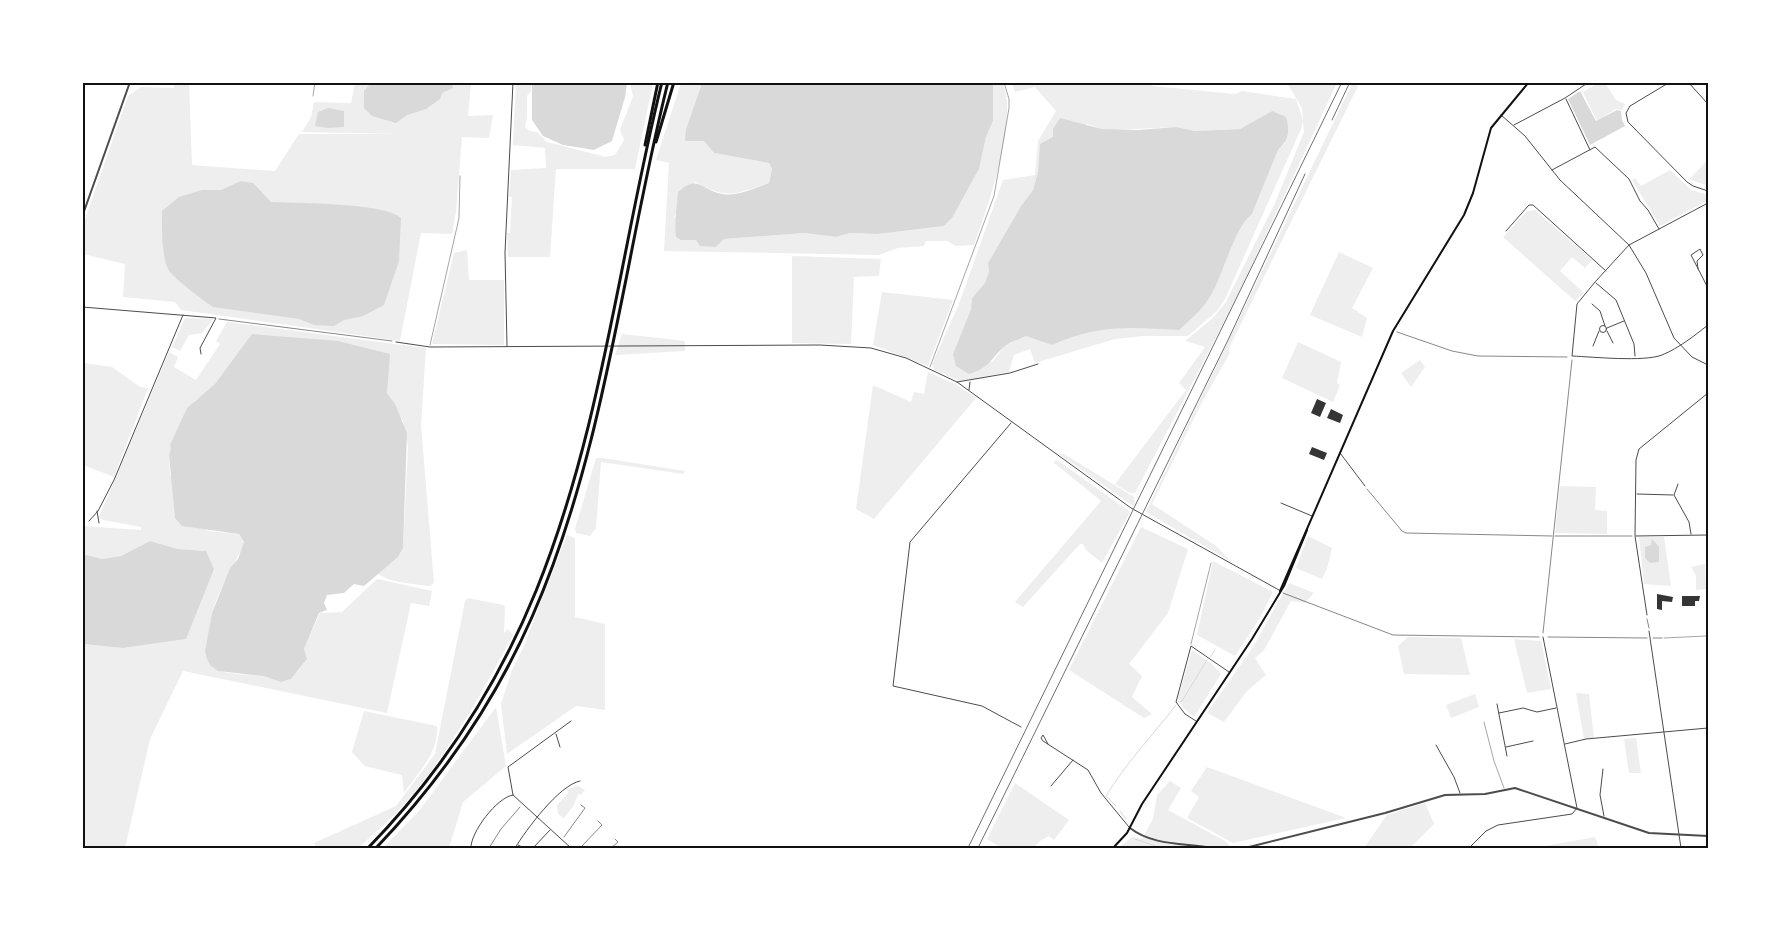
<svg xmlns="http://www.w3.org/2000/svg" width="1791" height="931" viewBox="0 0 1791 931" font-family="Cabin,sans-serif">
  <rect width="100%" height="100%" fill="#fff"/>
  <g fill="#eee" fill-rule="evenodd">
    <path d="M174 83H189L192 165 275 171 299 134H400L302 132 311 117 314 102 351 103 355 83H471L468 116 493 115 489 138 462 137 456 212 452 234 421 233 400 341 181 310 175 302 123 297 125 264 83 254V225L128 96 141 87 174 88Z"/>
    <path d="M516 83H532L531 91 527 96V118L525 127 530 131 537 132 547 142 606 157 615 155 624 140 620 130 633 96 630 83H653L635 169H556L550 257H508L507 233H510L512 197H509L511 170 546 168 545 148 513 145Z"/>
    <path d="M681 83H702L686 129 705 141 714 153 769 163 772 169 769 183C735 194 727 200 695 182L674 217 696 240 716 247 724 239 804 233 836 237 850 233 878 234 944 226 952 218 979 169 986 137 993 121V83H1003C1018 120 988 207 974 245L956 246 947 241H926L924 246 898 248 879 255 664 251 669 163 656 160Z"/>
    <path d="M1012 83H1152V86L1235 94 1242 91 1296 99 1303 121 1301 129 1225 299 1217 311 1188 336H1144L1115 339 1035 363 1030 349 1014 355 1009 372 960 381 934 370 932 364 959 304 1003 180 1035 175 1038 141 1056 111 1035 87 1015 92ZM1272 111 1285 143 1278 150 1252 214C1236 226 1220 275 1212 294L1127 327 1100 329 1071 337 1052 345 1026 335 1004 347 992 362 953 354 971 309 972 298 985 283 989 271 988 263 1021 206 1033 190 1038 172 1040 144 1087 124 1102 129 1114 130 1176 127 1195 131 1240 129Z"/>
    <path d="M1287 83H1328L1336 85 1235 301 1135 493H1130L1115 484 1186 390 1179 383 1205 347 1185 341 1213 318 1226 302 1275 203 1304 132 1302 108Z"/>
    <path d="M1598 83H1605L1616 100 1625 104 1622 110 1616 109 1598 120 1596 119 1583 92Z"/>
    <path d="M1352 84 1358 86 1229 348 1230 353 1202 402 1152 504 1216 546 1232 562 1146 512Z"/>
    <path d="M1708 160V186L1689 179Z"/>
    <path d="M1670 170 1691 190 1708 195V200L1660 226 1632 180 1635 178 1641 186Z"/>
    <path d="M1535 210 1592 260 1585 268 1572 257 1560 271 1584 293 1575 301 1503 237 1527 211Z"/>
    <path d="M467 250 469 280H504V345L432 344 454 253Z"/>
    <path d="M1339 252 1373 268 1352 308 1367 318 1362 337 1310 315Z"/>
    <path d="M792 256 881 259 879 276 854 277 851 344 792 343Z"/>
    <path d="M882 292 953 300 928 366 873 345Z"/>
    <path d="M185 318 213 319 202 333 189 335 180 351 172 347Z"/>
    <path d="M227 322 426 348 421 425 434 583 430 586C414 584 390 583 377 573L398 557 403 548 408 446 403 421 397 413 395 404 387 393 252 334C239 352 216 392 195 400L169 455 170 475 207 531 239 534 244 543C235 566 219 587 212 613 209 627 209 644 207 659 216 678 246 673 264 676 273 677 279 685 290 679 293 678 305 663 306 659L304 649 320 613 342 612 377 579 432 591 429 606 411 603 387 713 183 671 150 739 125 848H83V644L123 648 186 639 206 551 178 549 150 541 121 556 102 559 83 554V526L141 530V527L103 520 99 517 169 352 178 357 174 367 196 380 220 344 216 341Z"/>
    <path d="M622 334 685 341V351L615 355Z"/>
    <path d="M1298 342 1341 362 1337 383 1340 385 1333 402 1282 378Z"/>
    <path d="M1420 360 1425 367 1411 387 1401 373Z"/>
    <path d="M83 363 112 367 140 387 148 388 114 477 83 465Z"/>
    <path d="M928 372 955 384 976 398 874 519 856 509 873 385 911 402 914 392 924 394Z"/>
    <path d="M1059 454H1064L1134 497 1135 504 1133 506Z"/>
    <path d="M596 458H602L685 471 683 474 601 462 596 528 590 536 576 533 575 529Z"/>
    <path d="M1057 460 1130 512 1102 563 1086 550 1083 544H1080L1023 607 1015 602 1101 501 1053 462Z"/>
    <path d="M1560 486 1596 487 1595 510 1607 511V534L1555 533Z"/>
    <path d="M1141 527 1188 549 1168 613 1129 664 1142 676 1132 697 1152 714 1144 718 1069 670Z"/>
    <path d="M567 535 575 538V617L605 624V710L576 706 507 754 501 704 512 670 523 648Z"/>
    <path d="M1308 536 1332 548 1327 569 1322 579 1296 568Z"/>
    <path d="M1639 537H1664L1671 586 1644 584Z"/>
    <path d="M1213 561 1273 592 1261 616 1235 656 1197 635Z"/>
    <path d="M1705 564 1706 589 1696 590V576L1691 567Z"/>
    <path d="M1289 583 1314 593 1305 603 1291 601 1264 650 1255 658 1266 675 1247 691 1224 722 1207 713 1253 647Z"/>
    <path d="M468 598 503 605 505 607 504 633 508 629 513 635C482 693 443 764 397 812 385 824 371 836 358 848H317L314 843 396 806 435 754 465 601Z"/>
    <path d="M1408 637 1461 638 1470 675 1404 674 1398 646Z"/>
    <path d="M1514 639 1541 641 1551 689 1527 693Z"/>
    <path d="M1192 650 1212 664 1221 674 1194 717 1183 708 1178 698Z"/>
    <path d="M1576 693 1589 694 1594 738 1584 739Z"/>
    <path d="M1475 694 1479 707 1451 718 1446 705Z"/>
    <path d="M496 707 506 766 463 802 449 848H383L419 811Z"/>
    <path d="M364 711 437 726C439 752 418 773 404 793L402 775 365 766 352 752Z"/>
    <path d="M1636 738 1641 773H1629L1624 739Z"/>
    <path d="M1207 767 1346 818 1233 843 1187 818 1199 797 1191 791Z"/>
    <path d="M1170 781 1181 788 1168 810 1225 841 1232 848H1118L1132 837 1142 839 1153 819 1157 795Z"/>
    <path d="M1015 783 1069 820 1054 840 1049 836 1040 841 1033 848H1002L987 839Z"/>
    <path d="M578 786 585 790 581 795 578 794 574 805 564 818 558 814 557 805 568 793 567 789Z"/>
    <path d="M1425 803 1434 824 1410 848H1364L1387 815Z"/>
    <path d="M1595 837 1599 848H1533Z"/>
  </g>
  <g fill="#d9d9d9">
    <path d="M532 82 627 83 625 97 612 141 594 150 563 145 543 136 532 120Z"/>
    <path d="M452 83 453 88 442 93 440 99 426 109 407 115 396 123 372 116 364 108V91L371 83Z"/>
    <path d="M702 83H993V121L986 137 979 169 952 218 944 226 878 234 850 233 836 237 804 233 724 239 716 247 700 246 696 240H681L676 237C674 220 677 208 678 192 699 173 701 191 723 194 737 197 755 188 769 183L772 169 769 163 714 153 704 141H685L686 129Z"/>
    <path d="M1580 91 1596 121 1617 110 1621 111 1622 120 1625 126 1590 145 1568 99Z"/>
    <path d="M328 108 344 111V127L327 128 315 126 318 112Z"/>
    <path d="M1272 111 1286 117C1290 131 1289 140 1278 150L1252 214C1234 228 1223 275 1211 295 1203 309 1191 319 1179 330 1130 327 1098 324 1052 345L1026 336C1020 339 1010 342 1004 347 990 359 991 367 969 374L956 366 953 354 971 309 972 298 985 283 989 271 988 263 1021 206 1033 190 1038 172 1040 144 1053 137V129L1060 118 1102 129 1138 130 1176 127 1195 131 1240 129Z"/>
    <path d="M241 181 253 183 271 202C296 203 386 203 401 218L399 261 384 305 363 316 344 320 334 326 314 325 299 319 213 307C204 301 172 277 168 269 161 252 162 229 162 211L179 197 202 190H221Z"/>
    <path d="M252 334 338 341 390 354 387 393 395 404 407 433 403 548 398 557 364 586 354 584 344 593 327 595 324 603 327 610 319 613 304 649 307 659 291 679 281 682 264 676 218 671 210 665 207 659 205 651 212 613 230 568 238 559 244 542 239 534 182 526 175 518 169 455 171 449 170 445 187 408 215 384Z"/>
    <path d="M1652 539 1659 547V562L1650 563 1645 558V547L1651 545Z"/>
    <path d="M150 541 178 549 206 551 214 569 186 639 123 648 83 644V554L102 559 121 556Z"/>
  </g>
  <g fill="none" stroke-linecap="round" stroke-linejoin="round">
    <g stroke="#d9d9d9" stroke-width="1">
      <path d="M1210 657 1215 650"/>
      <path d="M1178 702 1182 701 1207 660"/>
      <path d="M1116 806 1106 796C1126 763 1153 735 1176 705"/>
      <path d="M1120 811 1126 819"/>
      <path d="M1135 839 1161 848"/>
    </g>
  </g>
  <g fill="#353535">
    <path d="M1317 399 1326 403 1320 417 1311 413Z"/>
    <path d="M1331 409 1343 415 1340 423 1327 418Z"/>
    <path d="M1312 447 1327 453 1324 460 1309 454Z"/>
    <path d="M1657 594 1673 597 1672 602 1662 601V610L1657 609Z"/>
    <path d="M1682 596H1700L1699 601H1695V606H1682Z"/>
  </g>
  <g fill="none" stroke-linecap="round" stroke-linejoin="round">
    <g stroke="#111" stroke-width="0.5">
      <path d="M219 319 392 341"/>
      <path d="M1397 332 1452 351 1478 356 1567 357"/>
      <path d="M1367 489 1402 531 1406 533 1552 536"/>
      <path d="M1555 536H1632"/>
      <path d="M1283 593 1393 635 1539 637"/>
      <path d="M1647 619 1649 628"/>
      <path d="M1543 633 1572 360"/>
      <path d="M1548 637 1647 638"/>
      <path d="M1653 638H1662"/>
      <path d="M564 837 585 808 581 805"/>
      <path d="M489 848 501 829 520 807"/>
      <path d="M580 848 602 825 598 821"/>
      <path d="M611 848 618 842 615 839"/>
    </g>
    <g stroke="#4c4c4c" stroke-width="0.5">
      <path d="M313 96 315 82"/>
      <path d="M430 345 459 218 460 176"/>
      <path d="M930 367 994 196 1009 108V99L1004 82"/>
      <path d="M1664 638 1706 636"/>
      <path d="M1191 644 1211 563"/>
      <path d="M1484 722 1494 761 1504 788"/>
    </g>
    <g stroke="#4c4c4c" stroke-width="1">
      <path d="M1670 82 1630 106 1626 113 1628 122 1687 182 1693 186 1708 191"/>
      <path d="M1688 82 1708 104"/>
      <path d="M1566 99 1590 150"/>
      <path d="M1501 115 1525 136 1560 180 1629 245 1646 273 1674 338 1692 357 1708 365"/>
      <path d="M1514 125 1565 98 1589 82"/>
      <path d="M1552 170 1595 147 1629 179 1640 201 1648 210 1659 229"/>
      <path d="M1708 203 1629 245 1595 282 1577 304 1572 356C1594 357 1644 362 1662 355 1679 348 1694 336 1708 325"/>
      <path d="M1506 231 1529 205H1533L1606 271"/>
      <path d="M1698 269 1697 261 1703 255 1700 249 1691 255 1708 288"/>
      <path d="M1596 283 1616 300 1634 344 1635 356"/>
      <path d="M1592 304 1600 311 1605 326"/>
      <path d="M82 307 216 318 200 348 201 354"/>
      <circle cx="1603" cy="329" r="3.5"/>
      <path d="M1607 328 1624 321"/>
      <path d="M1607 331 1613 343"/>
      <path d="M396 342 430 347 820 345 871 348 906 358 957 382 1131 508 1279 590"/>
      <path d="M507 346 505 252 513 82"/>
      <path d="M1593 346 1599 331"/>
      <path d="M957 382 1010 373 1038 364"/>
      <path d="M969 390 970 382"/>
      <path d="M1011 423 910 542 893 686 982 706 1021 727"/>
      <path d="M1340 453 1365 486"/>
      <path d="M1678 484 1674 495 1689 522 1691 534"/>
      <path d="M1637 494 1673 495"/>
      <path d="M1281 503 1312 516"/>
      <path d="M97 511 99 523"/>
      <path d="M89 521 98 511 114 480 183 315"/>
      <path d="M1636 536 1708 535"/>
      <path d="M1647 615 1635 536 1636 460 1639 449 1708 393"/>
      <path d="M1649 631 1681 848"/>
      <path d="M1497 704 1507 756"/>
      <path d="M1499 713 1523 708 1537 712 1556 708"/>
      <path d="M1196 721 1185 714 1176 702 1191 646 1229 672"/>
      <path d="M556 734 560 747"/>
      <path d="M1048 744 1043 735 1041 738 1043 741 1088 770 1101 793 1129 827"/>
      <path d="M1565 744 1586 739 1708 728"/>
      <path d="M1436 745 1454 777 1460 793"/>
      <path d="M1506 747 1533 741"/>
      <path d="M1603 769 1600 795 1604 816"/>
      <path d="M1051 786 1073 760"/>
      <path d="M518 845 524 848"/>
      <path d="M471 848C470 833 497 797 513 795"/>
      <path d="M515 848C526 830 559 785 580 781"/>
      <path d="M533 848 550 830"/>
      <path d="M571 848 513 795 508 767 571 721"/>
      <path d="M1469 848 1486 831 1498 825 1572 814 1577 808 1543 637"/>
    </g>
    <g stroke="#4c4c4c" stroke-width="2">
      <path d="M82 217 130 82"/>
      <path d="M1130 828C1153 846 1185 843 1212 848"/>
      <path d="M1245 848 1385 813 1445 795 1485 794 1515 788 1649 833 1708 836"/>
    </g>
    <g stroke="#111" stroke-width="2">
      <path d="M1280 591 1393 331 1464 215 1473 193 1491 128 1529 82"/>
      <path d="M1113 848 1127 833 1142 804 1252 639 1284 586 1307 530"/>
    </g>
    <g stroke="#111" stroke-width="3">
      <path d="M656 142 674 82"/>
      <path d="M645 145 658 82"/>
      <path d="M368 848C440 774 497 687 536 591 602 429 620 251 662 82"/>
      <path d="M376 848C441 780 494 703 532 617 605 452 624 258 668 82"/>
    </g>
    <g stroke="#707070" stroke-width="1">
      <path d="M1332 120 1350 82"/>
      <path d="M968 848 1342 82"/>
      <path d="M978 848 1229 338 1305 174"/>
    </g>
  </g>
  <rect width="1791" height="931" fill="none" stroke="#ffffff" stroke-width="168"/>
  <rect x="84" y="84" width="1623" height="763" fill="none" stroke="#111" stroke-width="2"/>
</svg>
